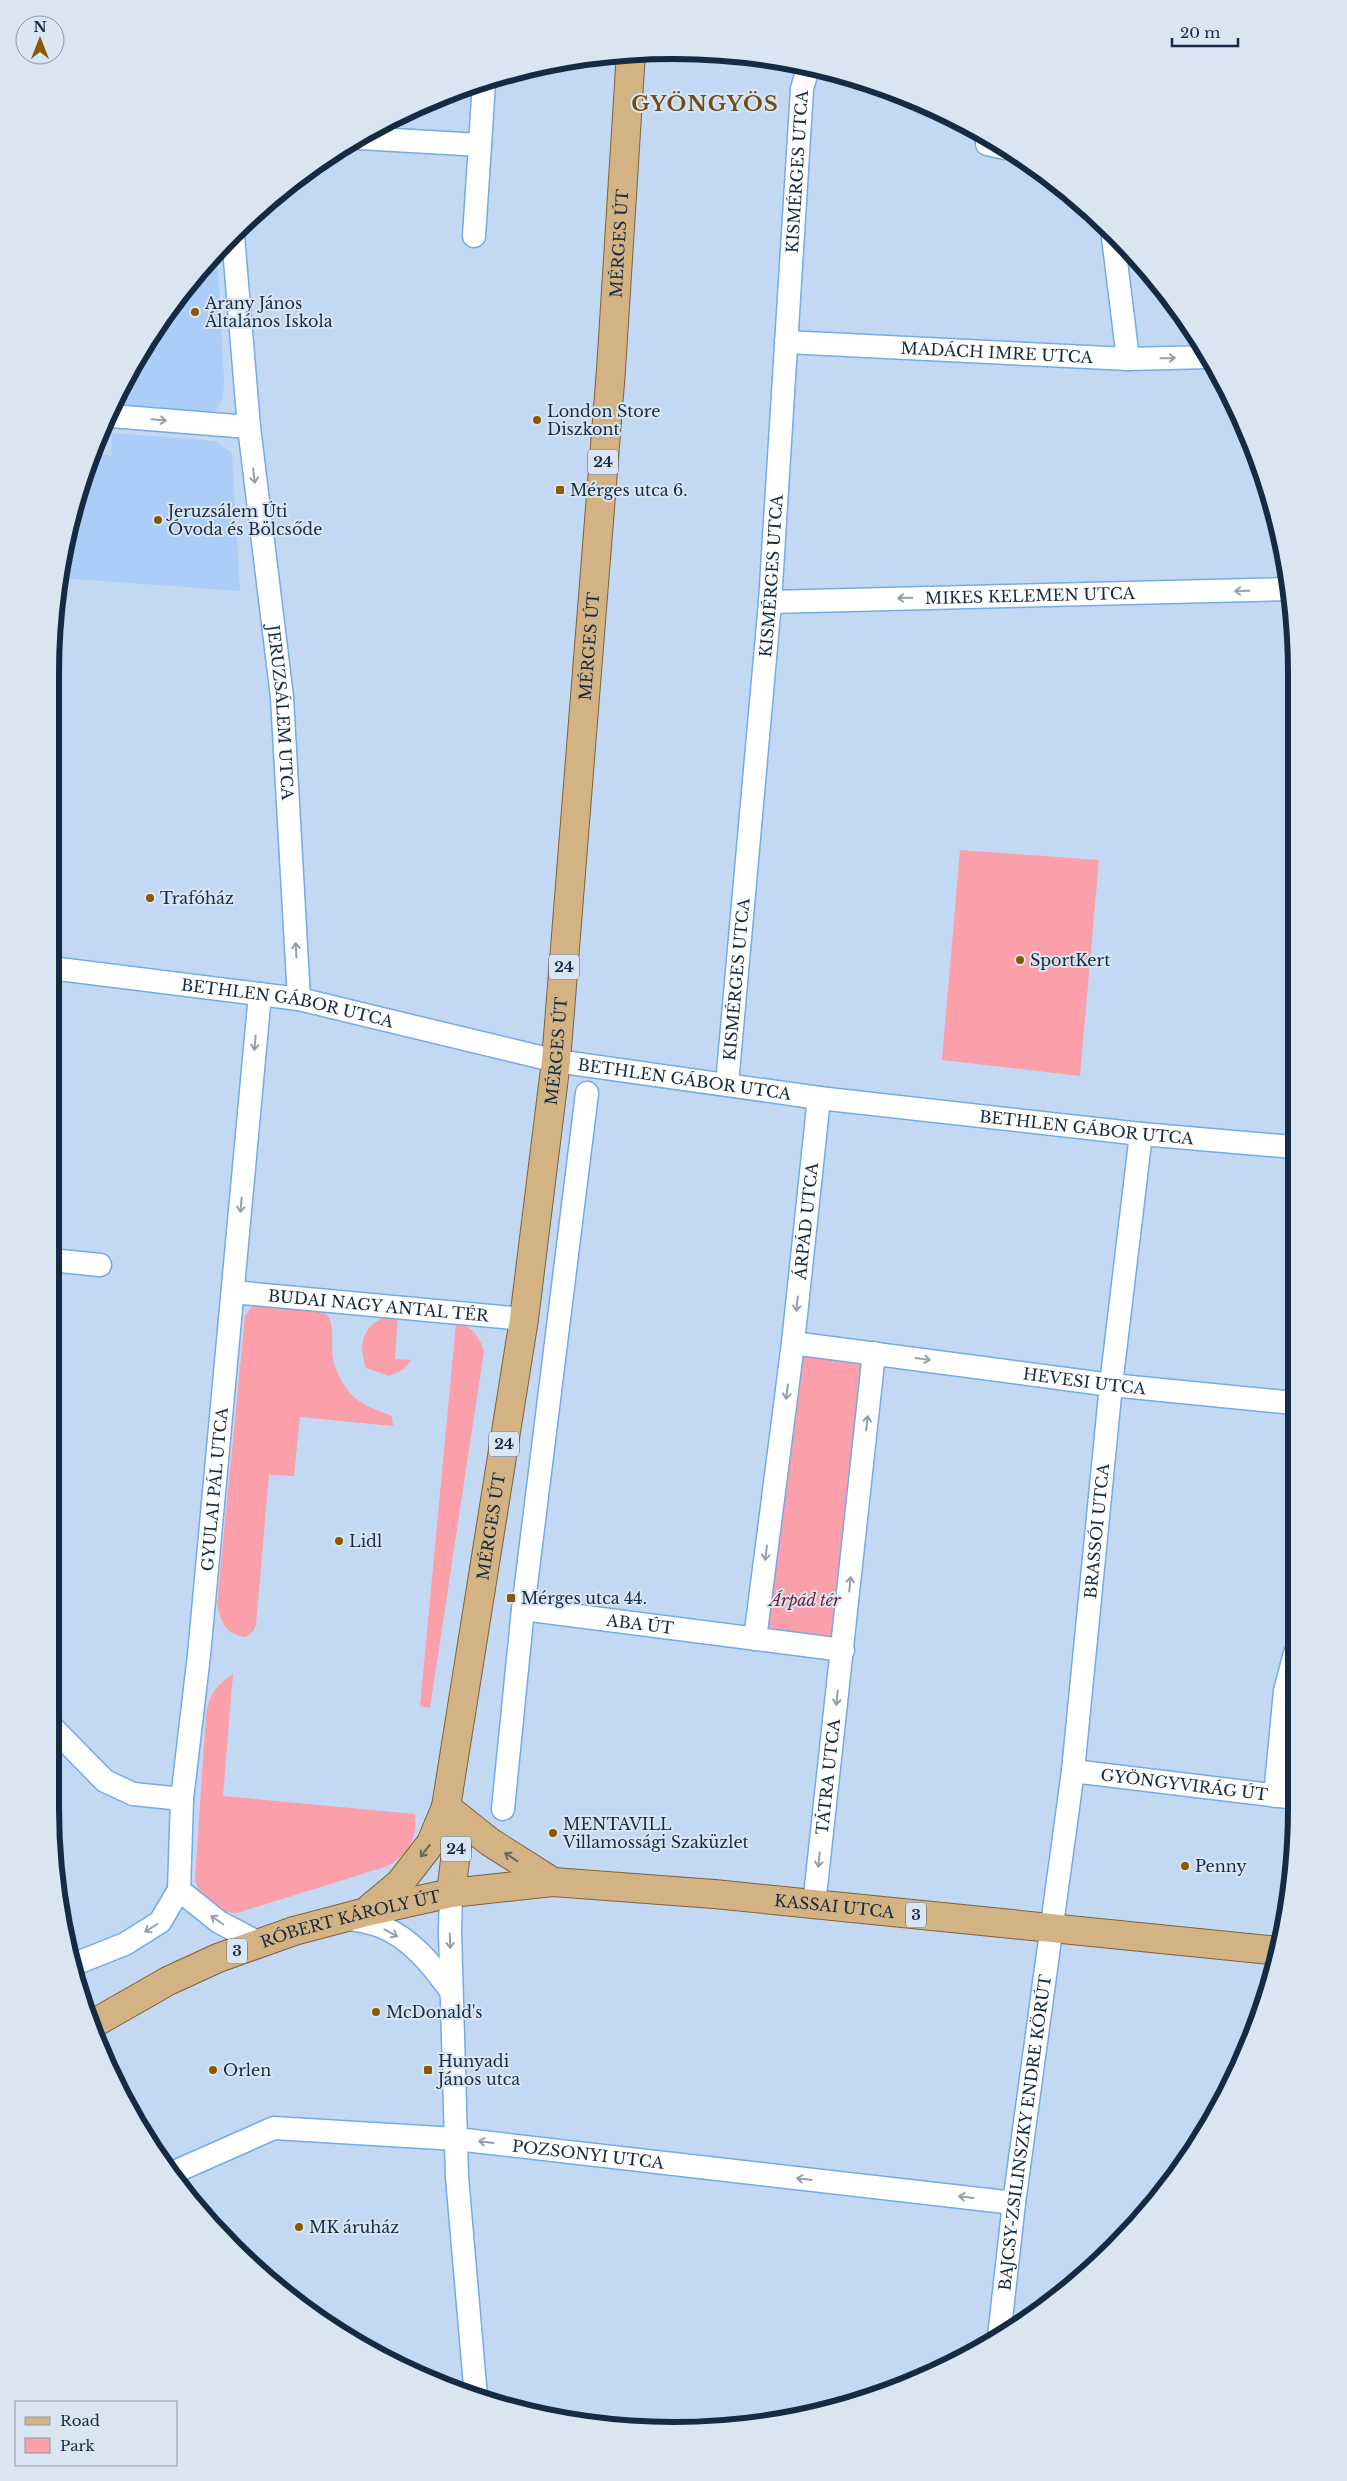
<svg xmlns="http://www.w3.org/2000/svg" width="1347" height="2481" viewBox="0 0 1347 2481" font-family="'Libre Baskerville',serif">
  <rect width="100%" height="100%" fill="#c3d9f3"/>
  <g fill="#aacef7">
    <path d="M217 251 224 381 223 398 216 410 199 415 115 407 133 362 205 263Z"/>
    <path d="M112 433 215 441 232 453 240 591 60 578 67 536H79L82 505 75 504 95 454 111 455Z"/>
  </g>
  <g fill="#fb9faa">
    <path d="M960 850 1099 860 1080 1076 942 1060Z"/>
    <path d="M271 1302C285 1304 303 1303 317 1308 341 1316 328 1346 334 1363 337 1374 345 1389 354 1397 363 1406 380 1411 392 1416L393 1426 300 1417 294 1476 269 1475 256 1625 253 1631 246 1637C226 1635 221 1622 217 1604L245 1316 252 1306Z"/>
    <path d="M388 1316H398L395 1359 411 1360 404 1369 389 1376 366 1368C358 1344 362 1325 388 1316Z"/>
    <path d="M456 1323C473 1327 478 1335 484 1351L430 1708 420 1706Z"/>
    <path d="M797 1347 870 1356 840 1645 762 1633Z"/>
    <path d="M233 1674 223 1796 415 1814C418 1838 409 1853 388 1866L237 1913 219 1911 202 1899 195 1880 206 1715C210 1692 215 1688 233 1674Z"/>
  </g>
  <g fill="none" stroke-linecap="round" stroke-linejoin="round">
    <g stroke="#74aae8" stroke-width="25">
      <g id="street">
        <path d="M987 135V144L1005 148"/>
        <path d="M360 138 480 145 484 82"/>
        <path id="s1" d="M233 236 249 427 282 697 299 999"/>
        <path d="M474 236 480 145"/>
        <path d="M1113 237 1128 359"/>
        <path id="s2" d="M786 342 1128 359 1208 357"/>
        <path d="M111 416 249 427"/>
        <path id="s3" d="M770 602 1291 589"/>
        <path id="s4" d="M51 968 299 999 556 1061 819 1098 1141 1134 1293 1147"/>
        <path id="s5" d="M727 1084 770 602 802 89 808 68"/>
        <path d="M51 1260 100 1265"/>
        <path id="s6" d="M233 1292 524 1319"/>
        <path id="s7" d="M793 1343 1111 1385 1294 1403"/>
        <path id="s8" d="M523 1609 843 1650"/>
        <path id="s9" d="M755 1639 793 1343 819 1098"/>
        <path d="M50 1725 105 1781 133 1794 182 1799"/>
        <path id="s10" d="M1073 1771 1296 1798"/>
        <path d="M1275 1796 1285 1691 1295 1653"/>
        <path d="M503 1809 523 1609 587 1093"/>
        <path d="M179 1890 219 1922 259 1943"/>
        <path d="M451 1893 450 1932 457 2177 476 2397"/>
        <path id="s11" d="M814 1905 874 1353"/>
        <path d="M345 1918C357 1920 369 1922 380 1926 411 1938 432 1965 451 1991"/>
        <path id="s12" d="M72 1965 125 1944 160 1922 179 1890 182 1799 199 1655 260 994"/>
        <path id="s13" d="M170 2174 274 2128 456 2139 1014 2203"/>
        <path id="s14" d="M999 2337 1014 2203 1073 1771 1111 1385 1141 1134"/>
      </g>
    </g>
    <g stroke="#7e6238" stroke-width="30">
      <g id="primary">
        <path d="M446 1807 490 1842 553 1882"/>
        <path id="s15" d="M451 1893 457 1844 446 1807 524 1319 556 1061 611 370 631 52"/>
        <path d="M370 1908 400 1883 431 1843 446 1807"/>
        <path id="s16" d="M91 2025 168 1981 218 1958 294 1931 366 1912 451 1893 553 1882 714 1894 1279 1951"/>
      </g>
    </g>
    <use href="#street" stroke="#fff" stroke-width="22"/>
    <use href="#primary" stroke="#d3b384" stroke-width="28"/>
  </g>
  <defs><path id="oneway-shaft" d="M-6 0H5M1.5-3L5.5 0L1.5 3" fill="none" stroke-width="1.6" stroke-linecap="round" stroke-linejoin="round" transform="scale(1.25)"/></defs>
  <g stroke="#96a0aa">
    <use href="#oneway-shaft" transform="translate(1168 358) rotate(-1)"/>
    <use href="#oneway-shaft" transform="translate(159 420) rotate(5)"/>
    <use href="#oneway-shaft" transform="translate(254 476) rotate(83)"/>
    <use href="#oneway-shaft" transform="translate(1242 591) rotate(179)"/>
    <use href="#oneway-shaft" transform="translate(905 598) rotate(179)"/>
    <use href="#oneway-shaft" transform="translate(296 950) rotate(-93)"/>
    <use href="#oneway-shaft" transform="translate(255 1043) rotate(95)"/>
    <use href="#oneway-shaft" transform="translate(241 1205) rotate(95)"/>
    <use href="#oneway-shaft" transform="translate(797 1304) rotate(96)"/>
    <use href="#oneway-shaft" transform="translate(923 1359) rotate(8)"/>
    <use href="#oneway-shaft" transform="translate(787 1392) rotate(97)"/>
    <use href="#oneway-shaft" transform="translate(867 1423) rotate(-84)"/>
    <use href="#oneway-shaft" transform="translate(766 1553) rotate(97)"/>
    <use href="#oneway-shaft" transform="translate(850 1584) rotate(-84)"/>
    <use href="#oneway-shaft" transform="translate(837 1698) rotate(96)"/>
    <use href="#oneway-shaft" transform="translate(819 1860) rotate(96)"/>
    <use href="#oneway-shaft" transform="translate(217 1920) rotate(-145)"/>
    <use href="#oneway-shaft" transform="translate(151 1928) rotate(148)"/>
    <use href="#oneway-shaft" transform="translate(391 1933) rotate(29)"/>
    <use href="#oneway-shaft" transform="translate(450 1941) rotate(89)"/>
    <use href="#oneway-shaft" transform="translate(486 2142) rotate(-173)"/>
    <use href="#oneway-shaft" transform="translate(804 2179) rotate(-173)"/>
    <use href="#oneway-shaft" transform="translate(966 2197) rotate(-173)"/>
  </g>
  <g stroke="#6a6860">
    <use href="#oneway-shaft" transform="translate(425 1851) rotate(128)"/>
    <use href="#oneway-shaft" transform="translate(511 1857) rotate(-147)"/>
  </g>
  <g fill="#895800" stroke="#dae5f2" stroke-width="2">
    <circle cx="195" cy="312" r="5"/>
    <circle cx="537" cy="420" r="5"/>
    <rect x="555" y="485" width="10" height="10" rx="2.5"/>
    <circle cx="158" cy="520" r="5"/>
    <circle cx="150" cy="898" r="5"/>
    <circle cx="1020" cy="960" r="5"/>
    <circle cx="339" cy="1541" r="5"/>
    <rect x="506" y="1593" width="10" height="10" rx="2.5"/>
    <circle cx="553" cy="1833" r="5"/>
    <circle cx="1185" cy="1866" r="5"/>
    <circle cx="376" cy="2012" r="5"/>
    <circle cx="213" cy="2070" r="5"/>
    <rect x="423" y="2065" width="10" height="10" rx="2.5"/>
    <circle cx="299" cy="2227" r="5"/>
  </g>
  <g text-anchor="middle" stroke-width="4" stroke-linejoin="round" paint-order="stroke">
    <g fill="#dae5f2" stroke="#506378" stroke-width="1">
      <rect x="588" y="449.5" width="30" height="25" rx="4"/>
      <rect x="549" y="954.5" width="30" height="25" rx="4"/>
      <rect x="489" y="1431.5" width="30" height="25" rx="4"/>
      <rect x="441" y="1836.5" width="30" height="25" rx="4"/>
      <rect x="906" y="1902.5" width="20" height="25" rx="4"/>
      <rect x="227" y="1938.5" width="20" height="25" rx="4"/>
    </g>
    <g font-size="15" font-weight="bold" fill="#152b43">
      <text x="603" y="467">24</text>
      <text x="564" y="972">24</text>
      <text x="504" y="1449">24</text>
      <text x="456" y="1854">24</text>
      <text x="916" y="1920">3</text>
      <text x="237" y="1956">3</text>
    </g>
    <g font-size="16" fill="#152b43" stroke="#dae5f2">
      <text dy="6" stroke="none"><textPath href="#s5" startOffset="915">KISMÉRGES UTCA</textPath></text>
      <text dy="6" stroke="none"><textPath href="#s15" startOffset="1662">MÉRGES ÚT</textPath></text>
      <text dy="6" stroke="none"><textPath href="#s2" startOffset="211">MADÁCH IMRE UTCA</textPath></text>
      <text dy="6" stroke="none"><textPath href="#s5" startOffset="510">KISMÉRGES UTCA</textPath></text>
      <text dy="6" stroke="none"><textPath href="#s3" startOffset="260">MIKES KELEMEN UTCA</textPath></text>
      <text dy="6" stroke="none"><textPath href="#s15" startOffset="1258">MÉRGES ÚT</textPath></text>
      <text dy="6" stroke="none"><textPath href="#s1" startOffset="479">JERUZSÁLEM UTCA</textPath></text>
      <text dy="6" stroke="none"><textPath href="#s5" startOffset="105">KISMÉRGES UTCA</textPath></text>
      <text dy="6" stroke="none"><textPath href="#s4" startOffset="239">BETHLEN GÁBOR UTCA</textPath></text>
      <text dy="6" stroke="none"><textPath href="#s15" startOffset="852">MÉRGES ÚT</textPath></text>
      <text dy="6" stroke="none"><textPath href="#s4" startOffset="644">BETHLEN GÁBOR UTCA</textPath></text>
      <text dy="6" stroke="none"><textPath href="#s4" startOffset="1049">BETHLEN GÁBOR UTCA</textPath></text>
      <text dy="6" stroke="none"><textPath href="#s9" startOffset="421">ÁRPÁD UTCA</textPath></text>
      <text dy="6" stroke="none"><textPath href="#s6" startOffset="146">BUDAI NAGY ANTAL TÉR</textPath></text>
      <text dy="6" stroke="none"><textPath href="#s7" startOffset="294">HEVESI UTCA</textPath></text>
      <text dy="6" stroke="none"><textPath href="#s12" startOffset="538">GYULAI PÁL UTCA</textPath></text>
      <text dy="6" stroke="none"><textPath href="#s15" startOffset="372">MÉRGES ÚT</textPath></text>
      <text dy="6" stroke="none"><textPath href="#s14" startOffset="812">BRASSÓI UTCA</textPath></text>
      <text dy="6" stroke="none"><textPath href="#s8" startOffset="118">ABA ÚT</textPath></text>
      <text dy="6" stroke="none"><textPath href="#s11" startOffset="129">TÁTRA UTCA</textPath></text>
      <text dy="6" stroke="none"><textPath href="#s10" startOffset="112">GYÖNGYVIRÁG ÚT</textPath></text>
      <text dy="6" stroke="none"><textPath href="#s16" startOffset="771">KASSAI UTCA</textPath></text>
      <text dy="6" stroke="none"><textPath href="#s16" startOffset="282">RÓBERT KÁROLY ÚT</textPath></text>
      <text dy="6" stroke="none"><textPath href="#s14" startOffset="206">BAJCSY-ZSILINSZKY ENDRE KÖRÚT</textPath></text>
      <text dy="6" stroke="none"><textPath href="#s13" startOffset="429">POZSONYI UTCA</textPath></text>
    </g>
    <g font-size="16" fill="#152b43" stroke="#dae5f2" text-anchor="start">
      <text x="205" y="309">Arany János<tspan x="205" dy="18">Általános Iskola</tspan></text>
      <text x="547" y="417">London Store<tspan x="547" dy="18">Diszkont</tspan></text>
      <text x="570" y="496">Mérges utca 6.</text>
      <text x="168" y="517">Jeruzsálem Úti<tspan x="168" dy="18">Óvoda és Bölcsőde</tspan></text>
      <text x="160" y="904">Trafóház</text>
      <text x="1030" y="966">SportKert</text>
      <text x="349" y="1547">Lidl</text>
      <text x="521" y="1604">Mérges utca 44.</text>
      <text x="563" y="1830">MENTAVILL<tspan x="563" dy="18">Villamossági Szaküzlet</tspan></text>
      <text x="1195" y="1872">Penny</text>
      <text x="386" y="2018">McDonald's</text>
      <text x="438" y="2067">Hunyadi<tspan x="438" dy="18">János utca</tspan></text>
      <text x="223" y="2076">Orlen</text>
      <text x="309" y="2233">MK áruház</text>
    </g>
    <g font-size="16" font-style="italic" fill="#7b1730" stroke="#dae5f2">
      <text x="805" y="1606">Árpád tér</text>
    </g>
    <g font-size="21" font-weight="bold" letter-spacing="1" fill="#6f4c1a" stroke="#dae5f2">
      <text x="705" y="111">GYÖNGYÖS</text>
    </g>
  </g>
  <path d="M0 0H1347V2481H0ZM673 59H674A614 614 0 0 1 1288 673V1808A614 614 0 0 1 674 2422H673A614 614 0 0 1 59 1808V673A614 614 0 0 1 673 59Z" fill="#dae5f2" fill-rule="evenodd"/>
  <path fill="none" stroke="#152b43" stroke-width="6" d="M673 59H674A614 614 0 0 1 1288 673V1808A614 614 0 0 1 674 2422H673A614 614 0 0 1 59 1808V673A614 614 0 0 1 673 59Z"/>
  <rect x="15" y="2401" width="162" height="65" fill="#dae5f2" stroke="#8b9bac"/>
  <rect x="25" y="2417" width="25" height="8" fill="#d3b384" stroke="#8b9bac"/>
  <text x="60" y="2426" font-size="15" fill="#152b43">Road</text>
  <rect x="25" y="2438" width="25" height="15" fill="#fb9faa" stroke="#8b9bac"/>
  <text x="60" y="2451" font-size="15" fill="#152b43">Park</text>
  <g transform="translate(40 40)"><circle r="24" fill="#dae5f2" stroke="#8b9bac"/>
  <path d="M0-4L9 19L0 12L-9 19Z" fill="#895800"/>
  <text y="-8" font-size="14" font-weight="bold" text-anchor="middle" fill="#152b43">N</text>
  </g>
  <path d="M1172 38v8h66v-8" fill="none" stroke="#152b43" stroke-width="2.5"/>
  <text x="1180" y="38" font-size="15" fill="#152b43" stroke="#dae5f2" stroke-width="4" paint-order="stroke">20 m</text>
</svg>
